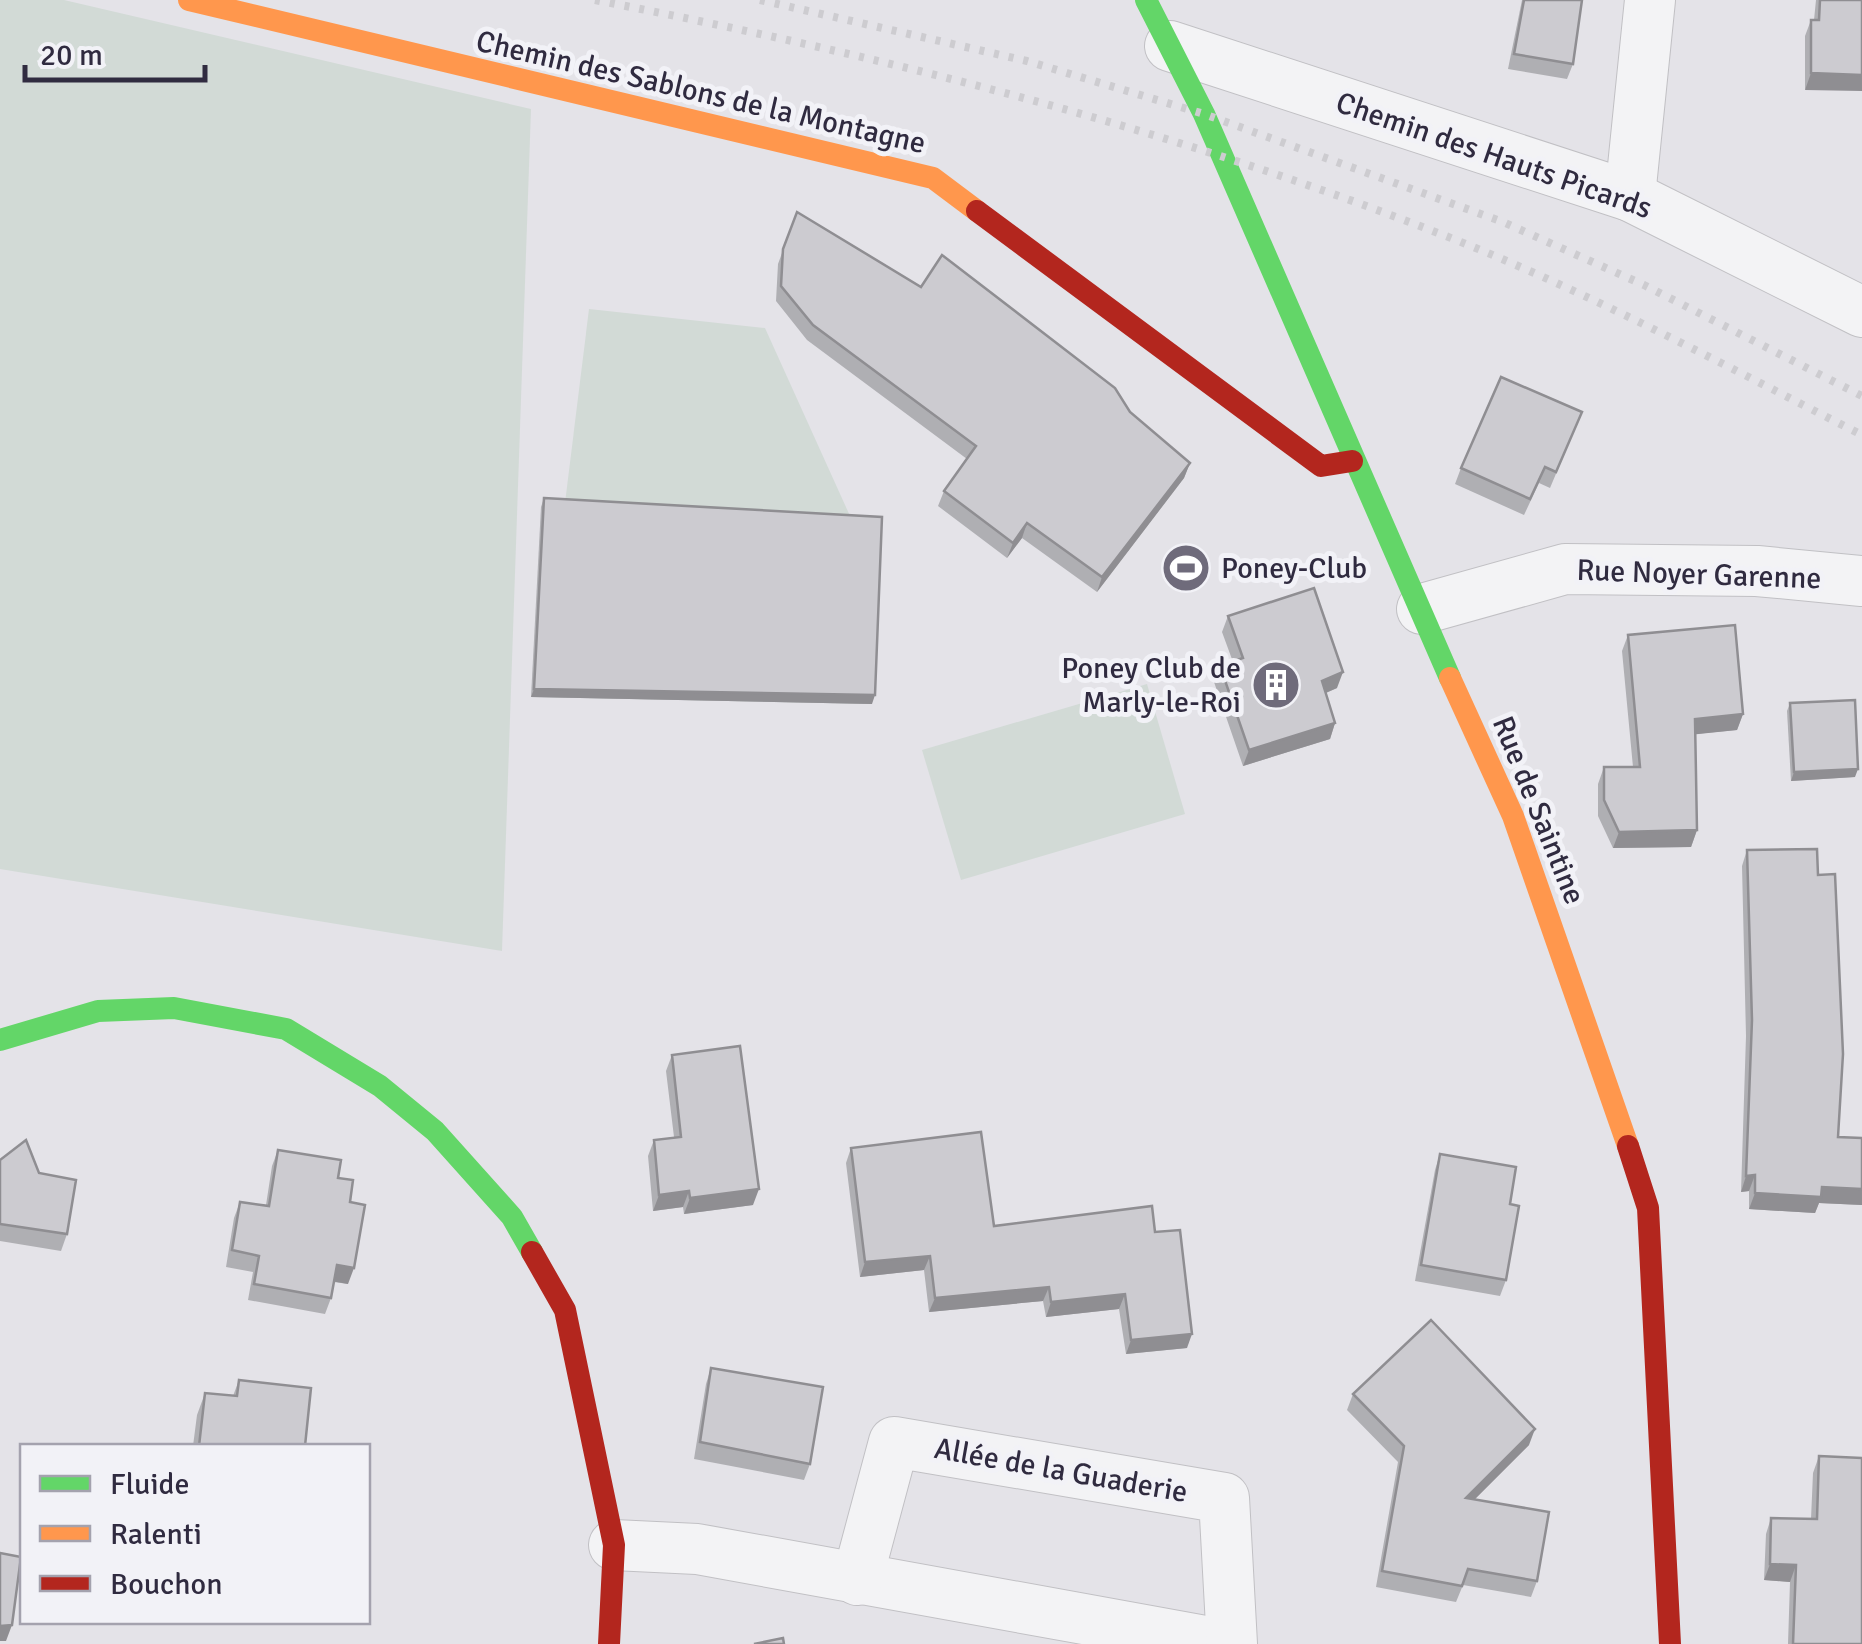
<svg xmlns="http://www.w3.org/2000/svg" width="1862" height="1644" viewBox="0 0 1862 1644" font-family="Signika,sans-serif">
  <rect width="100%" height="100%" fill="#e4e3e8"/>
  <g fill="#d2dad6">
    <path d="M0 0H64L531 109 502 951 0 869Z"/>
    <path d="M589 309 765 328 855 527 872 704 541 697Z"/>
    <path d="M1147 684 1185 814 961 880 922 750Z"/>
  </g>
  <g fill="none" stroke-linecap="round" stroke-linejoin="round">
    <g stroke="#c1c0c4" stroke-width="52">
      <g id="street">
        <path d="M1170 46 1630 196 1862 312"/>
        <path d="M1630 196 1650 0"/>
        <path d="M1422 609 1565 569 1757 571 1862 581"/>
        <path d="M614 1545 697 1549 1222 1644"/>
        <path d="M857 1580 894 1442 1224 1498 1232 1644"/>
      </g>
    </g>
    <use href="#street" stroke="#f3f3f5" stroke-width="50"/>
    <g stroke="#63d668" stroke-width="22">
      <path d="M1146 0 1204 114 1450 678"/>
      <path d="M0 1040 98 1011 174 1008 286 1029 380 1086 435 1131 512 1217 532 1252"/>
    </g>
    <g stroke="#ff974d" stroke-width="22">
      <path d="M189 0 933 178 977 211"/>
      <path d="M1450 678 1513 816 1628 1146"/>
    </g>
    <g stroke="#b3261e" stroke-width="22">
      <path d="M977 211 1321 466 1352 461"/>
      <path d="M1628 1146 1648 1208 1670 1644"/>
      <path d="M532 1252 565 1310 614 1545 609 1644"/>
    </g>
    <g stroke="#cdccd0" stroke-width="8" stroke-dasharray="5 10" stroke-linecap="butt">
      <path d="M595 0C878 55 1155 124 1425 228 1576 285 1718 362 1862 435"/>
      <path d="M760 0 1027 61 1204 114 1503 222 1644 285 1862 396"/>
    </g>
  </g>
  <g fill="#afafb3">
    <path d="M1522 0H1582L1573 64 1567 79 1508 69Z"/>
    <path d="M1816 0H1862L1805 90V36L1811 20H1814Z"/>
    <path d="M797 212 1130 412 1190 463 1184 478 1097 592 1022 538 1007 558 938 506 944 491 967 459 807 340 776 301 778 264Z"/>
    <path d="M1582 412 1550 488 1539 483 1524 515 1455 484 1461 468Z"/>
    <path d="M544 498 872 704 531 697 541 507Z"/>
    <path d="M1228 616 1337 688 1326 693 1335 723 1330 739 1243 766 1214 682 1220 666 1233 662 1222 632Z"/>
    <path d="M1628 635 1743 714 1737 730 1695 734 1697 830 1691 847 1613 848 1598 816V784L1604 767H1633L1622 651Z"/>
    <path d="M1790 703 1855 777 1791 781 1787 711Z"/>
    <path d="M1747 850 1818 875 1838 1137 1862 1138V1205L1819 1203 1815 1213 1749 1209V1191L1741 1192 1746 1036 1742 866Z"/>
    <path d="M672 1055 753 1205 684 1214 683 1207 653 1211 648 1156 654 1140 674 1137 666 1071Z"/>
    <path d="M851 1148 994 1226 1155 1232 1187 1348 1126 1354 1119 1309 1046 1317 1043 1301 929 1312 924 1270 860 1277 846 1163Z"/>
    <path d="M278 1150 338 1178 350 1202 348 1284 334 1282 331 1298 325 1314 248 1300 253 1272 226 1267 234 1218 240 1202 266 1205 272 1166Z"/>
    <path d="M1440 1154 1510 1204 1506 1280 1500 1296 1415 1281 1435 1170Z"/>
    <path d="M0 1160 67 1234 61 1251 0 1241Z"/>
    <path d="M711 1368 810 1464 804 1480 694 1459 706 1384Z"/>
    <path d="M239 1380 305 1446H193L197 1415 205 1393 233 1396Z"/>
    <path d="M1353 1394 1529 1445 1475 1499 1537 1581 1531 1597 1463 1585 1456 1602 1376 1587 1398 1462 1347 1410Z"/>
    <path d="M1819 1456 1862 1644H1788L1790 1582 1764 1580 1766 1534 1771 1518 1811 1519 1813 1473Z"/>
  </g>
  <g fill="#8f8e92">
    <path d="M1811 73 1862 75V91L1805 90Z"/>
    <path d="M1190 463 1184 478 1097 592 1102 577Z"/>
    <path d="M1027 523 1022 538 1007 558 1013 543Z"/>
    <path d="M1343 672 1337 688 1316 697 1322 681Z"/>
    <path d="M534 689 875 695 872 704 531 697Z"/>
    <path d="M1743 714 1737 730 1689 735 1695 719Z"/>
    <path d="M1335 723 1330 739 1243 766 1249 750Z"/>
    <path d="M1858 769 1855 777 1791 781 1794 772Z"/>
    <path d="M1697 830 1691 847 1613 848 1619 832Z"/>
    <path d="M1755 1175 1749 1191 1741 1192 1746 1176Z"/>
    <path d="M1822 1187 1862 1189V1205L1819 1203 1815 1213 1749 1209 1755 1193Z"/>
    <path d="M759 1189 753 1205 684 1214 690 1198Z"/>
    <path d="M689 1191 683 1207 653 1211 659 1195Z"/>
    <path d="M930 1256 924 1270 860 1277 865 1262Z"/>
    <path d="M337 1265 354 1268 348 1284 331 1281Z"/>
    <path d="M1049 1287 1043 1301 929 1312 935 1298Z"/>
    <path d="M1125 1294 1119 1309 1046 1317 1051 1302Z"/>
    <path d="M1192 1334 1187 1348 1126 1354 1131 1340Z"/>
    <path d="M1535 1429 1529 1445 1460 1514 1466 1498Z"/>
    <path d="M1770 1564 1796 1565 1790 1582 1764 1580Z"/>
    <path d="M12 1625 6 1641H0V1626Z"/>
  </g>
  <g fill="#cccbd0" stroke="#8f8e92" stroke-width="2.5">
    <path d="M1524 0H1582L1573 64 1514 54Z"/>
    <path d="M1820 0H1862V75L1811 73V20H1819Z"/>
    <path d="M797 212 921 287 942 255 1115 388 1130 412 1190 463 1102 577 1027 523 1013 543 944 491 976 446 813 325 781 286 783 249Z"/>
    <path d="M1501 377 1582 412 1556 472 1545 467 1530 499 1461 468Z"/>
    <path d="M544 498 882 517 875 695 534 689Z"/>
    <path d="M1314 588 1343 672 1322 681 1335 723 1249 750 1220 666 1243 658 1228 616Z"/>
    <path d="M1735 625 1743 714 1695 719 1697 830 1619 832 1604 800V767H1640L1628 635Z"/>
    <path d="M1855 700 1858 769 1794 772 1790 703Z"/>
    <path d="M1817 849 1818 875 1835 874 1843 1054 1838 1137 1862 1138V1189L1822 1187 1821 1197 1755 1193V1175L1746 1176 1752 1020 1747 850Z"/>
    <path d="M740 1046 759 1189 690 1198 689 1191 659 1195 654 1140 681 1137 672 1055Z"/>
    <path d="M981 1132 994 1226 1152 1206 1155 1232 1180 1230 1192 1334 1131 1340 1125 1294 1051 1302 1049 1287 935 1298 930 1256 865 1262 851 1148Z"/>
    <path d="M26 1140 39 1173 76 1180 67 1234 0 1224V1160Z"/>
    <path d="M278 1150 341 1160 338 1178 353 1180 350 1202 365 1205 354 1268 337 1265 331 1298 254 1284 259 1256 232 1250 240 1202 269 1206Z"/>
    <path d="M1440 1154 1516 1167 1510 1204 1519 1206 1506 1280 1421 1265Z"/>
    <path d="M1431 1320 1535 1429 1466 1498 1549 1512 1537 1581 1468 1569 1462 1586 1382 1571 1404 1446 1353 1394Z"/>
    <path d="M711 1368 823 1387 810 1464 700 1442Z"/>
    <path d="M239 1380 311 1388 305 1446H199L205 1393 237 1396Z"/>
    <path d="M1819 1456 1862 1458V1644H1793L1796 1565 1770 1564 1771 1518 1817 1519Z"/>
    <path d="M0 1553 21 1557 12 1625 0 1626Z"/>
    <path d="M783 1638 784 1644H754Z"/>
  </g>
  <defs>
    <g id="stadium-disc" transform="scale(2.5)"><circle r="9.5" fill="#6f6b7b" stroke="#f2f2f7"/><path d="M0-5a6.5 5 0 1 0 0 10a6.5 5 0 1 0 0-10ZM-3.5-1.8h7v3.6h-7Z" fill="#fff"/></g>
    <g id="building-disc" transform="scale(2.5)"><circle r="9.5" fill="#6f6b7b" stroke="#f2f2f7"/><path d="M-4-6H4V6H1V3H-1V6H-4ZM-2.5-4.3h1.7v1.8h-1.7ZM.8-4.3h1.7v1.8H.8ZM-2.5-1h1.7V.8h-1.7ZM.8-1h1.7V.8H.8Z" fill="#fff"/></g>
  </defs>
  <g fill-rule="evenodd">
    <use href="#stadium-disc" x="1186" y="568"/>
    <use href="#building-disc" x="1276" y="685"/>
  </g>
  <g text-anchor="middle" stroke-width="10" stroke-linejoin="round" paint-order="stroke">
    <g font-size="30" fill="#302b40" stroke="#f2f2f7">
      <text transform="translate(701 92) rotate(13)" y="10">Chemin des Sablons de la Montagne</text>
      <text transform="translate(1494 155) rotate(19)" y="10">Chemin des Hauts Picards</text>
      <text transform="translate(1699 574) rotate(2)" y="10">Rue Noyer Garenne</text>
      <text transform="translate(1539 810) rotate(68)" y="10">Rue de Saintine</text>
      <text transform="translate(1061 1470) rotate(10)" y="10">Allée de la Guaderie</text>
    </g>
    <g font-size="30" fill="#302b40" stroke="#f2f2f7" text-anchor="start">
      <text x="1221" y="578">Poney-Club</text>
      <text x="1241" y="678" text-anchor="end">Poney Club de<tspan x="1241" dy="34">Marly-le-Roi</tspan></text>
    </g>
  </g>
  <rect x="20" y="1444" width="350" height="180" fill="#f2f2f7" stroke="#a4a2ae" stroke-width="2.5"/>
  <rect x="40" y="1476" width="50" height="15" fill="#63d668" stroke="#a4a2ae" stroke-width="2.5"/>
  <text x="110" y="1494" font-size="30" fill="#302b40">Fluide</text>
  <rect x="40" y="1526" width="50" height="15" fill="#ff974d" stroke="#a4a2ae" stroke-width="2.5"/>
  <text x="110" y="1544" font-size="30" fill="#302b40">Ralenti</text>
  <rect x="40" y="1576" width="50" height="15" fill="#b3261e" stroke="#a4a2ae" stroke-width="2.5"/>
  <text x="110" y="1594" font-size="30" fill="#302b40">Bouchon</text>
  <path d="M25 65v15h180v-15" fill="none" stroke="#302b40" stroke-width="5"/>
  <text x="40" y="65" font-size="30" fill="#302b40" stroke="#f2f2f7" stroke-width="8" paint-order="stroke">20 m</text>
</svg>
